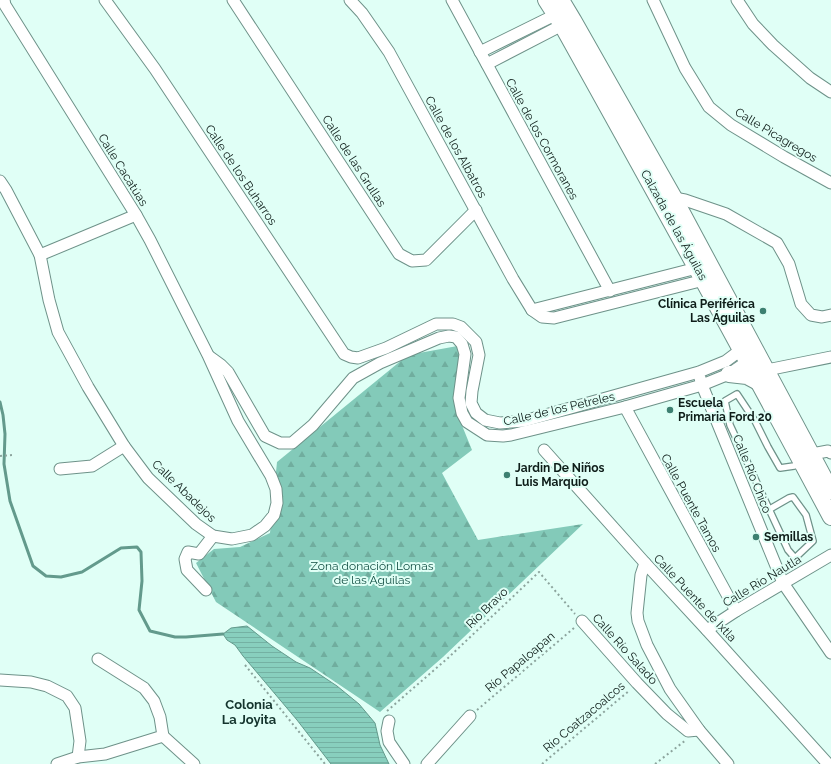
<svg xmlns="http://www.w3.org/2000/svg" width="831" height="764" viewBox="0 0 831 764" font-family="Raleway,sans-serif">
  <defs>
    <pattern id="forest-firs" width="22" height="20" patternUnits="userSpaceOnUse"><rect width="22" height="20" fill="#83cab9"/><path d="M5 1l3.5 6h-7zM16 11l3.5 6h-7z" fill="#70ad9e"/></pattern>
    <pattern id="water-rules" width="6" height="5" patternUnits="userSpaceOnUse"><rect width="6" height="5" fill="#88cfbe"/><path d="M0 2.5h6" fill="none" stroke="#74b1a3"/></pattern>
  </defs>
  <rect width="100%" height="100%" fill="#e0fff6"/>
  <path fill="url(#forest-firs)" d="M463 345 461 423 472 450 442 473 478 540 583 524 443 657 380 712 216 602 196 563 214 549 240 547 270 533 277 462 408 355Z"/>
  <path fill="url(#water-rules)" stroke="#639a8c" d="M247 626 272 646 296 662 310 668 337 686 359 704 375 723 380 745 389 764H331L297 720 243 656 235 645 227 640 223 634 231 628Z"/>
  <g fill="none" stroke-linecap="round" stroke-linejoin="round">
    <path stroke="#639a8c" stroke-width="3" d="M0 402 3 415 5 434 4 464 10 501 33 566 46 576 61 577 82 572 121 548 137 547 141 552 142 581 139 610 150 631 175 637H186L223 634"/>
    <g stroke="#6e9289" stroke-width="8">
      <path id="service" d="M770 509 789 498 793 497 806 515 813 541 795 558 788 550 730 425 725 401 737 394 755 421 768 447 780 468 794 466 799 462"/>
    </g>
    <g stroke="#6e9289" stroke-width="13">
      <g id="minor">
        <path d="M105 0 155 69 344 354 351 357 358 358 386 348 436 324H453L461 327 476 342 479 355 472 391 471 403 476 413 485 420 500 423 524 421 699 372 726 361 746 346"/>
        <path d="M233 0 399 254 412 261 426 260 476 210"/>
        <path d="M350 0 362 13 389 52 513 279 532 310 542 317 554 318 704 280"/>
        <path d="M452 0 610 291"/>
        <path d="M653 0 685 68 709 107 731 125 784 157 831 183"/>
        <path d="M737 0 753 24 773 45 810 78 831 92"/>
        <path d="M480 52 561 12"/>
        <path d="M487 64 568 22"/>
        <path d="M0 181 6 190 40 255 49 300 58 332 88 387 124 446 148 478 196 524 213 536 232 539 252 535 265 526 274 515 277 503 276 489 271 476 238 421 208 355 150 240 136 215 5 5 4 0"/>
        <path d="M671 199 674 198 685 200 726 214 777 243 789 264 801 304 811 315 822 317 831 315"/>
        <path d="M40 255 136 215"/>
        <path d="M532 310 697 268"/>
        <path d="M210 357 221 365 228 372 265 436 280 443H292L313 425 353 378 380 363 439 338 449 336 456 337 462 344 465 354 459 398 462 413 467 422 487 435 503 436 511 435 625 407 702 385 729 374 748 361 753 358"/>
        <path d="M767 370 831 357"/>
        <path d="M700 378 702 385 783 583 831 653"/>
        <path d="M625 407 736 611"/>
        <path d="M544 450 645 563 707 630 828 764"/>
        <path d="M812 454 828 451 831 453"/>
        <path d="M60 469 92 466 124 446"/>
        <path d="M645 563 641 575 637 613 638 621 647 645 670 689 699 730 728 764"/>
        <path d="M206 590 187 570 185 559 188 552 199 554 213 536"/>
        <path d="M582 621 637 683 667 714 688 731 699 730"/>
        <path d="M707 630 736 611 831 555"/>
        <path d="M0 680 31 682 47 686 67 696 75 708 80 741 78 757"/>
        <path d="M389 721 387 731 389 742 404 764"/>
        <path d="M163 736 194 764"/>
        <path d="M57 764 78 757 105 754 163 736 160 717 154 701 144 688 98 659"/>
        <path d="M427 764 470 716"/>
      </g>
    </g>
    <g stroke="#6e9289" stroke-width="18">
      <g id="secondary">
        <path d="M546 0 562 25C653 188 743 352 831 517"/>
        <path d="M561 0 573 20 674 198 831 491"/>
        <path d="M729 374 747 376 760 383"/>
      </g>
    </g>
    <g stroke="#8ca49d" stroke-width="2" stroke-dasharray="2 3" stroke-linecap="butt">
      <path d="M0 456 13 455"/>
      <path d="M245 665 325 764"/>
      <path d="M477 710 574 628"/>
      <path d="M387 711 448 658 539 572 575 614"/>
      <path d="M542 764 630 690"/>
      <path d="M655 764 686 740"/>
    </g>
    <use href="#service" stroke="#fff" stroke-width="5.5"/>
    <use href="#minor" stroke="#fff" stroke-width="11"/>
    <use href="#secondary" stroke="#fff" stroke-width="16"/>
  </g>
  <g fill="#3d8071" stroke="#e0fff6" stroke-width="1.5">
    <circle cx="763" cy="311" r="4"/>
    <circle cx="670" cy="410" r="4"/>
    <circle cx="507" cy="475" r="4"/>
    <circle cx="756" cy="537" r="4"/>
  </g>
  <g text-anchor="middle" stroke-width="4" stroke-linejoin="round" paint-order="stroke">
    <g font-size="12" fill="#0e1d19" stroke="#e0fff6">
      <text transform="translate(776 135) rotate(31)" y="4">Calle Picagregos</text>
      <text transform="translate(542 139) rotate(61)" y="4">Calle de los Cormoranes</text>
      <text transform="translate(456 147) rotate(61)" y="4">Calle de los Albatros</text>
      <text transform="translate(354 161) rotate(57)" y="4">Calle de las Grullas</text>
      <text transform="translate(123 170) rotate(58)" y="4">Calle Cacatúas</text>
      <text transform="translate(241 175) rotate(56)" y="4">Calle de los Buharros</text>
      <text transform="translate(674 225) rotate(61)" y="4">Calzada de las Águilas</text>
      <text transform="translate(559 409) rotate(-13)" y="4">Calle de los Petreles</text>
      <text transform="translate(752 474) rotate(68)" y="4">Calle Río Chico</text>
      <text transform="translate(184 491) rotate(44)" y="4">Calle Abadejos</text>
      <text transform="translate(691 503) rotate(61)" y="4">Calle Puente Tamos</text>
      <text transform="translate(762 581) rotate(-31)" y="4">Calle Río Nautla</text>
      <text transform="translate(695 598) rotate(47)" y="4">Calle Puente de Ixtla</text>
      <text transform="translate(487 608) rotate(-44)" y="4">Río Bravo</text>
      <text transform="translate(625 649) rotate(48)" y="4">Calle Río Salado</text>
      <text transform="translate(520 662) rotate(-40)" y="4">Río Papaloapan</text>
      <text transform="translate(584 717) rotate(-40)" y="4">Río Coatzacoalcos</text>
    </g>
    <g font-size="12" font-weight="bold" fill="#0e1d19" stroke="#e0fff6" text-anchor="start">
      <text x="755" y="308" text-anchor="end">Clínica Periférica<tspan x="755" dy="14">Las Águilas</tspan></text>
      <text x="678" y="407">Escuela<tspan x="678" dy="14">Primaria Ford 20</tspan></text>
      <text x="515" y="472">Jardin De Niños<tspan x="515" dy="14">Luis Marquio</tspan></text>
      <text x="764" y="541">Semillas</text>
    </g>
    <g font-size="12" fill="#124f43" stroke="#e0fff6">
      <text x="372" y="570">Zona donación Lomas<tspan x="372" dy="14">de las Águilas</tspan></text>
    </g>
    <g font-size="13" font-weight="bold" fill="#14342d" stroke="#e0fff6">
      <text x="249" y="709">Colonia<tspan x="249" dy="15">La Joyita</tspan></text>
    </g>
  </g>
</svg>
